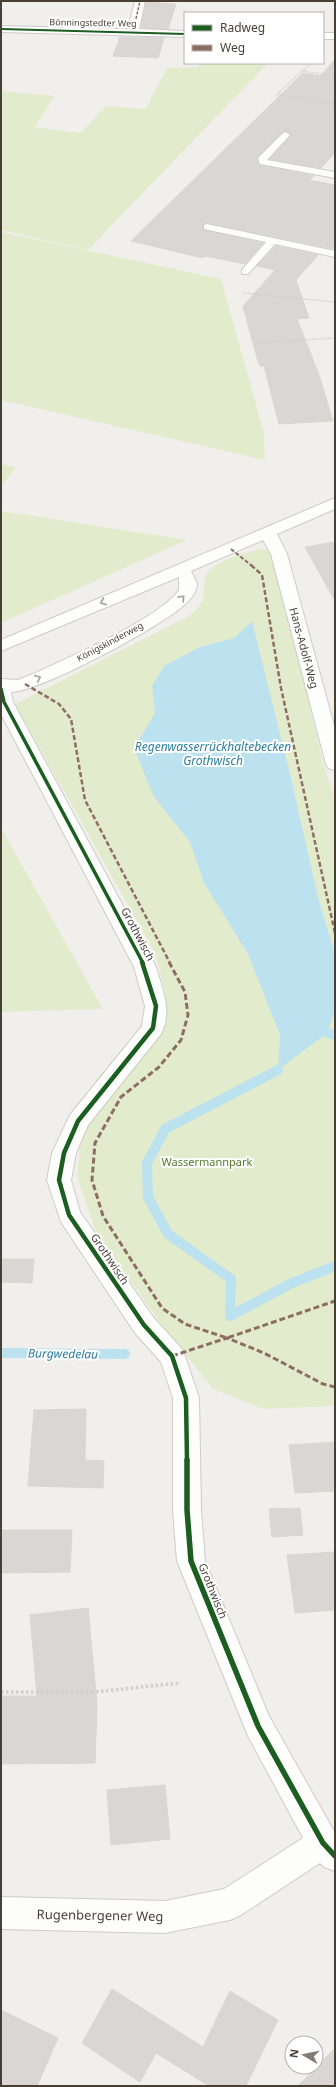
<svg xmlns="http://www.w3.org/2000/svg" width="336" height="2087" viewBox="0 0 336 2087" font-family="'Noto Sans',sans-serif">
  <rect width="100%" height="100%" fill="#f1efec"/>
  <g fill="#e3ebcd">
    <path d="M200 63H268L88 250 1 230V91L55 96 34 127 80 133 106 106 146 109 167 68 198 67Z"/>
    <path d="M1 232 221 279 264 433 265 460 1 400Z"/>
    <path d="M1 464 16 467 1 487Z"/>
    <path d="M1 511 187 540 1 623Z"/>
    <path d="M264 549 273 555 323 762 335 800V1406L263 1409 213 1389 156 1317 96 1232 77 1177 81 1136 97 1078 154 1023 166 994 155 953 15 704 189 616C211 596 200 599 206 575 210 562 251 550 264 549Z"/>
    <path d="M1 828 103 1009 1 1012Z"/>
  </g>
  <path fill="#bde2ef" d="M252 621 290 774 319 901 335 954V1011L327 1033 278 1070 280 1035 248 954 204 883 190 842 154 797 134 748 155 713 152 686 164 666 200 647 234 638Z"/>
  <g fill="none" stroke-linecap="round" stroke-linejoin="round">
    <g stroke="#bde2ef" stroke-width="10">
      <path d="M327 1033 335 1035"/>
      <path d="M278 1070 165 1129 147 1163 148 1197 168 1234 231 1279 230 1316 292 1283 335 1266"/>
      <path d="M1 1353 125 1354"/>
    </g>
  </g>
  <g fill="#dad6d3" stroke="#dad6d2">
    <path d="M146 2 176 4 168 29 141 28Z"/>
    <path d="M120 37 164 38 158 58 113 56Z"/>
    <path d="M335 59V153L321 168 270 159 291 136 286 131 258 156 257 160 260 165 314 176 309 180 335 185V249L207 223 203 224 204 230 263 243 245 264 205 256 203 258 131 241 303 73 321 76Z"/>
    <path d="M276 246 318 255 296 280 309 318 297 319 319 375 333 421 279 424 264 366H260L257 358 243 306 275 270 257 266Z"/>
    <path d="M335 542V601L305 547Z"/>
    <path d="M1 1259H34L32 1283 1 1282Z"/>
    <path d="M86 1409 85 1460 104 1461 103 1488 28 1486 34 1410Z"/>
    <path d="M335 1442V1491L295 1493 289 1445Z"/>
    <path d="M300 1508 303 1535 272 1537 269 1509Z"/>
    <path d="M1 1530H72L70 1572 1 1573Z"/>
    <path d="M335 1552V1610L295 1613 287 1555Z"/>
    <path d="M88 1608 97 1704 95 1763 1 1764V1696H37L30 1615Z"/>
    <path d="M165 1785 170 1839 111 1845 107 1790Z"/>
    <path d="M112 1989 203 2047 230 1991 278 2020 246 2086H209L156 2053 140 2082 82 2043Z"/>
    <path d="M1 2010 58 2038 37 2086H1Z"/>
    <path d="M335 2048V2086H298Z"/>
  </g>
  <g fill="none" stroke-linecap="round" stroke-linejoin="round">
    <g stroke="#cecbc8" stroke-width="2">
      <g id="service">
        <path d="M286 132 290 135 267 160 335 172V178L260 164 258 159 259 157 283 133Z"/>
        <path d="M207 224 335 251V257L275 244 248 274H242V270L266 242 204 229V225Z"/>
      </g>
    </g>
    <g stroke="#cecbc8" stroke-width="2">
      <g id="minor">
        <path d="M135 1H145L139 29 185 31V37L1 32V26L128 29Z"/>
        <rect x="323" y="33" width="12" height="6"/>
        <path d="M335 498V509L277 534 287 554 335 729V770L328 768 326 764 271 554 263 540 191 571 197 583C197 593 190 600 183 606 158 628 42 691 11 692L13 702 156 967C162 989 173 1012 161 1034L88 1125 76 1153 71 1180 80 1212 153 1317 181 1348 185 1356 199 1398 201 1510 205 1561 269 1716 335 1833V1871L324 1867 320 1863 241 1915 230 1920 165 1933 1 1929V1897L165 1901 224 1889 303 1838 248 1736 177 1561 173 1510V1398L161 1362 135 1333 61 1222 47 1180 52 1153 70 1115 142 1026 145 1006 134 967 1 714V679L18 680 33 674C66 659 160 618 179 590V577L1 651V640Z"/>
      </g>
    </g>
    <g stroke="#d2cecc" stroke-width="1.5" stroke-dasharray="1 1" stroke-linecap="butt">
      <path d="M302 71 335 76"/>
      <path d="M278 94 335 104"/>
      <path d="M276 95 311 63"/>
      <path d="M244 293 335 302"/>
      <path d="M256 343 335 338"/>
    </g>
    <path stroke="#d2cecc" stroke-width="3.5" stroke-dasharray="2.5 2.5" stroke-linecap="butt" d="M1 1692H93L181 1683"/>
    <use href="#service" fill="#fdfdfc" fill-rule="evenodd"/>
    <use href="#minor" fill="#fdfdfc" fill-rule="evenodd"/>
    <path stroke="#8d6e63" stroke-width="1.5" stroke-dasharray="3 1.5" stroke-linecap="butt" d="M133 32 140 1"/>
    <path stroke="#8d6e63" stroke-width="2" stroke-dasharray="4 2" stroke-linecap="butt" d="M231 549 252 566"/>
    <g stroke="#8d6e63" stroke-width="2.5" stroke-dasharray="5 2.5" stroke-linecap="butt">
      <path d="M251 565 262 575 281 688 335 933"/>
      <path d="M25 684 59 704 71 719 85 800 170 963"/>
    </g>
    <g stroke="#8d6e63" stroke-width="3" stroke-dasharray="6 3" stroke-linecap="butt">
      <path d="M169 962 185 992 188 1015 181 1040 159 1067 121 1097 95 1143 92 1180 103 1216 162 1308 185 1324 227 1338 335 1301"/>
      <path d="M172 1356 227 1338 264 1353 323 1384 335 1387"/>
    </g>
    <g stroke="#fff" stroke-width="3.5">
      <path id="cycleway-far3" d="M1 29 185 34"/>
    </g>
    <g stroke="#fff" stroke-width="5.5">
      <path id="cycleway-far2" d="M1 689 4 702 143 963"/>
    </g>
    <g stroke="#fff" stroke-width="7">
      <path id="cycleway-far1" d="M142 962 156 1006 153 1028 78 1121 64 1153 59 1180 69 1215 144 1325 172 1356 186 1398 187 1461"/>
    </g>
    <g stroke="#fff" stroke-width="8">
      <path id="cycleway" d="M187 1460V1510L191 1561 258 1726 323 1843 335 1856"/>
    </g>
    <use href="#cycleway-far3" stroke="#1b5e20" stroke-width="2"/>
    <use href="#cycleway-far2" stroke="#1b5e20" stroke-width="3.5"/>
    <use href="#cycleway-far1" stroke="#1b5e20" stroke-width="4.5"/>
    <use href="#cycleway" stroke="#1b5e20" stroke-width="5.5"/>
  </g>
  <defs><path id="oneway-chevron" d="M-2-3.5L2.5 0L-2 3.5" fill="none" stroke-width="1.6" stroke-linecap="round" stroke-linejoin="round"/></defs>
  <g stroke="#a29e9a">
    <use href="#oneway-chevron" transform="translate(182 598) rotate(-47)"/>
    <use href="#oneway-chevron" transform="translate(103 602) rotate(157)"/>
    <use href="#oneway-chevron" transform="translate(38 678) rotate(-25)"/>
  </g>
  <g text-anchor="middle" stroke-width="4" stroke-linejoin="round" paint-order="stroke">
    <g font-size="9" fill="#483f37" stroke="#fff">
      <text transform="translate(93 23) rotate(1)" y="3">Bönningstedter Weg</text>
      <text transform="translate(110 642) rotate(-28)" y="3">Königskinderweg</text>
    </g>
    <g font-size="11" fill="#483f37" stroke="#fff">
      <text transform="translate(304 648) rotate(75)" y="4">Hans-Adolf-Weg</text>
      <text transform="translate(138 934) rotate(62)" y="4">Grothwisch</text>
      <text transform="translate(110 1259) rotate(56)" y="4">Grothwisch</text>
      <text transform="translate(213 1591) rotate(68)" y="4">Grothwisch</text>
    </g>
    <g font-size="11" fill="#557a2b" stroke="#fff">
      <text x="207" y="1166">Wassermannpark</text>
    </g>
    <g font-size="12" font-style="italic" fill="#2c7e9c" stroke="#fff">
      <text x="213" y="751">Regenwasserrückhaltebecken<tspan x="213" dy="14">Grothwisch</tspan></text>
      <text transform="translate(63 1354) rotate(1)" y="4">Burgwedelau</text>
    </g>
    <g font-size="13" fill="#483f37" stroke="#fff">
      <text transform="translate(100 1915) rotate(1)" y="5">Rugenbergener Weg</text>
    </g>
  </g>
  <rect width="336" height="2087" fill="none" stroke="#483f37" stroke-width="4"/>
  <rect x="184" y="12" width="140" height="52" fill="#ffffff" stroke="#b6b2af"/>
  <rect x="192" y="25" width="20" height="6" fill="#1b5e20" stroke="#b6b2af"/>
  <text x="220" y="32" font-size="12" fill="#483f37">Radweg</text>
  <rect x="192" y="45" width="20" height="6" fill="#8d6e63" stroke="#b6b2af"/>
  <text x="220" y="52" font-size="12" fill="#483f37">Weg</text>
  <g transform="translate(304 2055) rotate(279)"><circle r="19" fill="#ffffff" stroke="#b6b2af"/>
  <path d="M0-3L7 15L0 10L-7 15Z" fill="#837d76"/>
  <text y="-6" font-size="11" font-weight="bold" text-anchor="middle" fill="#483f37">N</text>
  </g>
</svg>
